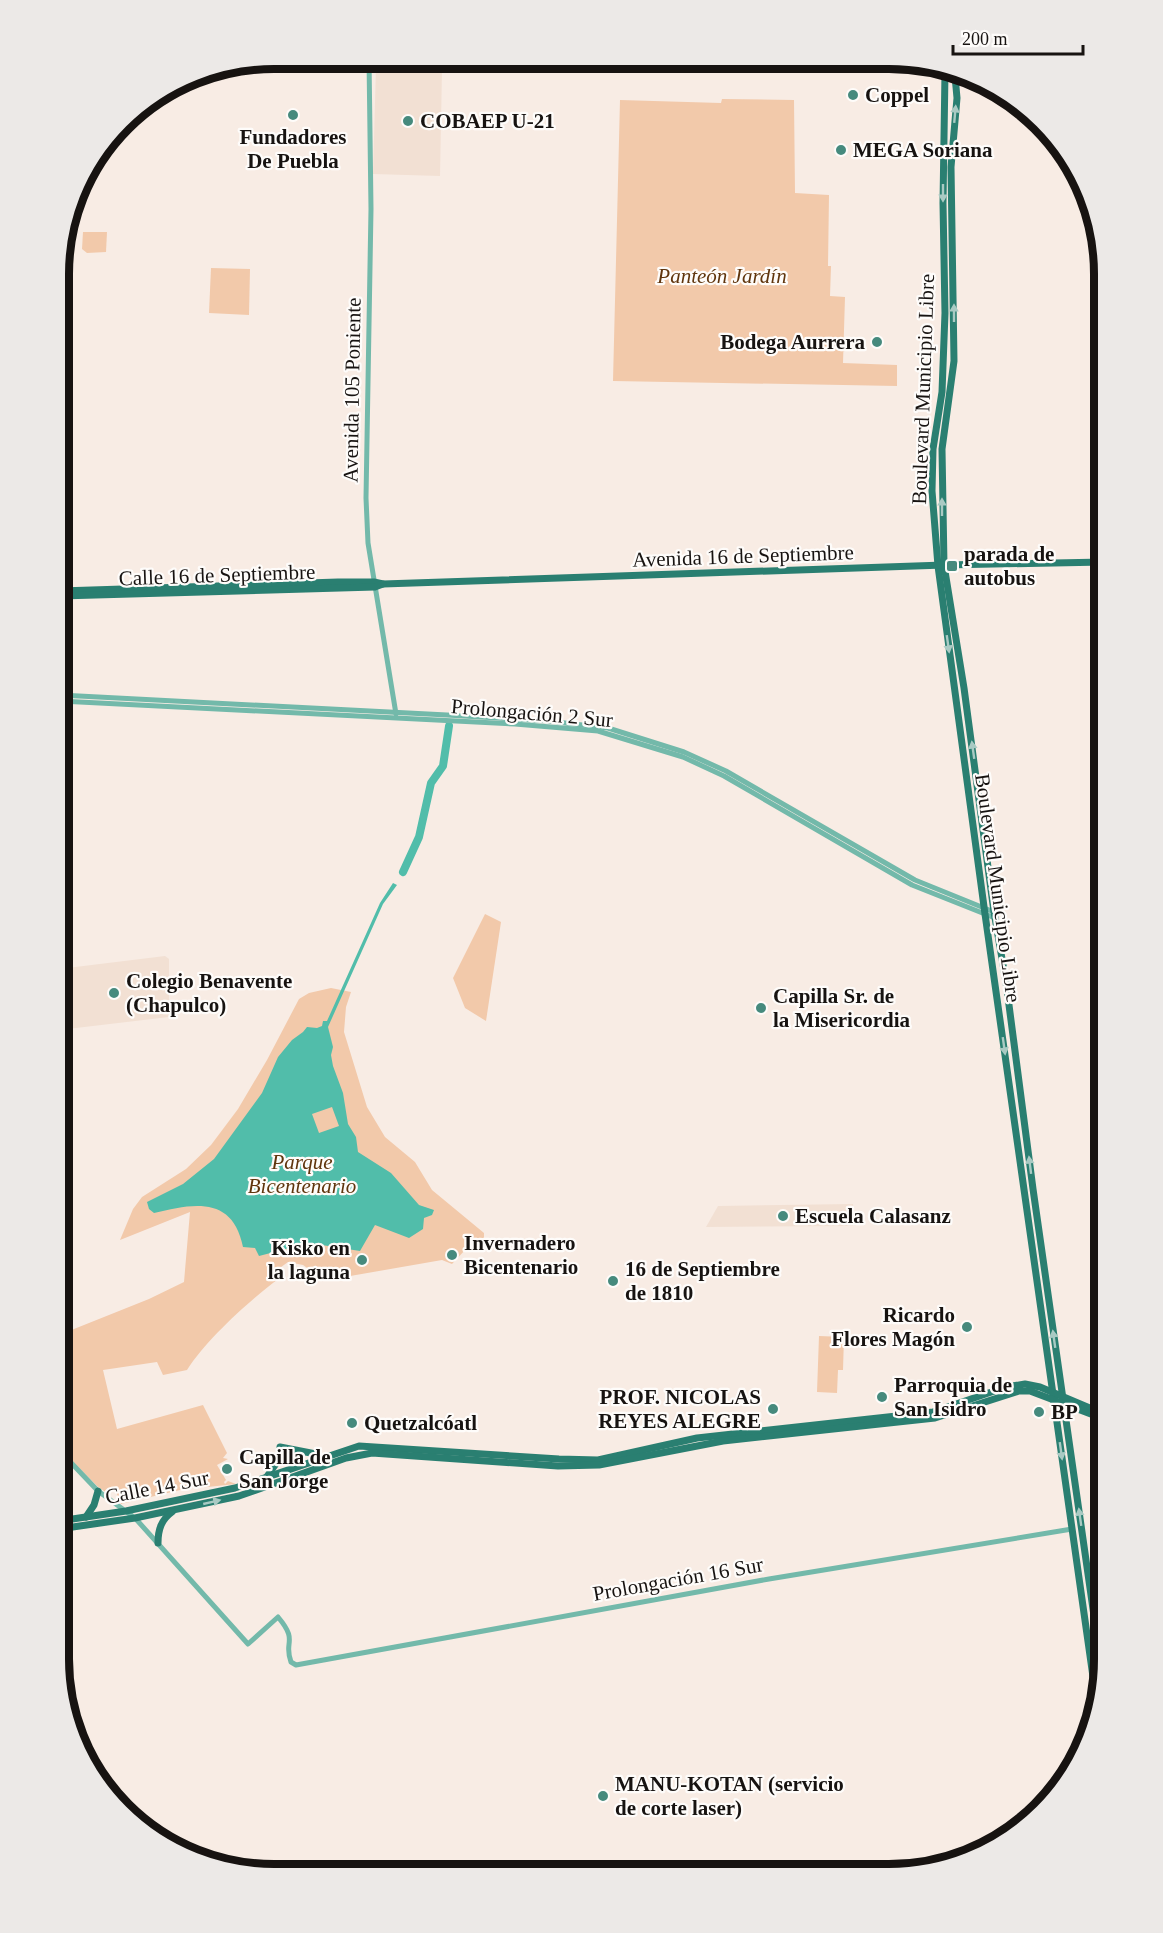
<svg xmlns="http://www.w3.org/2000/svg" width="1163" height="1933" viewBox="0 0 1163 1933" font-family="'Times New Roman',serif">
  <rect width="100%" height="100%" fill="#f8ece4"/>
  <g fill="#f2e0d3">
    <path d="M376 67 442 69 440 176 373 174Z"/>
    <path d="M165 956 169 959V1017L59 1030V969Z"/>
    <path d="M853 1204V1226L706 1227 718 1206Z"/>
  </g>
  <g fill="#f2c9aa">
    <path d="M722 99 794 100 795 193 829 195 828 266H831L830 296 845 297 843 363 897 365V386L613 381 620 100 721 103Z"/>
    <path d="M83 232H107L106 252 87 253 82 249Z"/>
    <path d="M211 268 250 269 249 315 209 313Z"/>
    <path d="M485 914 501 922 486 1021 465 1008 453 978Z"/>
    <path d="M331 988 351 992 346 1007 344 1032 367 1107 385 1137 415 1162 432 1190 484 1233V1239L480 1246 466 1249 452 1264 442 1260 333 1279 313 1272 303 1265 288 1262 277 1270 278 1279C248 1302 207 1339 187 1370L163 1375 157 1362 103 1370 117 1429 203 1405 227 1453 223 1458 228 1459 217 1465 226 1480 224 1482 225 1484 228 1481 236 1484 198 1488 197 1486 121 1504 115 1489 107 1493 97 1486 59 1447V1344L69 1331 149 1299 184 1282 190 1212 120 1240 133 1209 142 1197 186 1169 211 1145 238 1109 267 1060 299 999 309 993Z"/>
    <path d="M819 1336 844 1337 843 1370H838L837 1393 817 1392Z"/>
  </g>
  <path fill="#51bdaa" fill-rule="evenodd" d="M393 883 397 885 383 904 328 1027 333 1047 331 1055 333 1066 343 1093 348 1124 356 1137 358 1152 391 1173 419 1205 434 1210 432 1215 424 1218 423 1229 409 1238 375 1225 360 1251 309 1243 259 1256 255 1248 243 1247C233 1196 194 1203 154 1213L149 1209 147 1202 183 1184 214 1159 262 1093 278 1057 292 1040 303 1032 307 1027 317 1028 322 1026 323 1021H327L380 903ZM332 1107 339 1126 319 1133 312 1114Z"/>
  <g fill="none" stroke-linecap="round" stroke-linejoin="round">
    <path stroke="#51bdaa" stroke-width="1.5" d="M403 873 419 839 433 781 442 768 449 727"/>
    <path stroke="#51bdaa" stroke-width="8" d="M403 872 419 837 431 783 443 766 449 726"/>
    <g stroke="#73b9aa" stroke-width="5">
      <path d="M275 59H327"/>
      <path d="M369 59 371 209 366 498 368 543 396 714"/>
      <path d="M419 59 924 63"/>
      <path d="M60 695 447 715 548 721 608 728 684 752 726 771 915 880 994 912"/>
      <path d="M60 701 515 724 598 731 683 757 724 776 912 885 995 918"/>
      <path d="M59 1450 98 1491 135 1518 248 1644 278 1617C299 1642 283 1641 291 1662L296 1665 769 1579 1072 1529"/>
    </g>
    <g stroke="#2a7f71" stroke-width="7">
      <path d="M945 72 943 203 945 313 942 392 933 449 932 491 938 566 985 914 1097 1705"/>
      <path d="M955 76 957 98 951 167 954 361 942 449 944 565 964 688 994 912 1006 982 1033 1189 1103 1679"/>
      <path d="M60 591 338 582H374L383 584 944 565 1104 562"/>
      <path d="M60 596 375 587 383 584"/>
      <path d="M280 1447 316 1454 321 1460"/>
      <path d="M266 1478 282 1455"/>
      <path d="M86 1517 94 1505 98 1491"/>
      <path d="M59 1521 126 1511 235 1488 359 1446 559 1459 598 1460 697 1438 933 1412 1006 1387 1025 1384 1040 1387 1104 1414"/>
      <path d="M59 1529 135 1518 239 1496 346 1458 372 1453 558 1466 599 1465 723 1441 935 1418 1019 1391H1030L1104 1419"/>
      <path d="M158 1543C158 1530 161 1520 172 1512"/>
    </g>
  </g>
  <defs><path id="oneway-solid" d="M-6-.8H1V-3.2L6.5 0L1 3.2V.8H-6Z" transform="scale(1.5)"/></defs>
  <g fill="#a9cac3">
    <use href="#oneway-solid" transform="translate(955 114) rotate(-85)"/>
    <use href="#oneway-solid" transform="translate(943 193) rotate(90)"/>
    <use href="#oneway-solid" transform="translate(954 313) rotate(-90)"/>
    <use href="#oneway-solid" transform="translate(942 507) rotate(-90)"/>
    <use href="#oneway-solid" transform="translate(948 644) rotate(82)"/>
    <use href="#oneway-solid" transform="translate(973 750) rotate(-98)"/>
    <use href="#oneway-solid" transform="translate(1004 1046) rotate(82)"/>
    <use href="#oneway-solid" transform="translate(1030 1165) rotate(-97)"/>
    <use href="#oneway-solid" transform="translate(1054 1339) rotate(-98)"/>
    <use href="#oneway-solid" transform="translate(1061 1451) rotate(82)"/>
    <use href="#oneway-solid" transform="translate(212 1502) rotate(-13)"/>
    <use href="#oneway-solid" transform="translate(1080 1517) rotate(-98)"/>
  </g>
  <g fill="#468a7d" stroke="#fefcfa" stroke-width="2">
    <circle cx="853" cy="95" r="6"/>
    <circle cx="293" cy="115" r="6"/>
    <circle cx="408" cy="121" r="6"/>
    <circle cx="841" cy="150" r="6"/>
    <circle cx="877" cy="342" r="6"/>
    <rect x="946" y="560" width="12" height="12" rx="3"/>
    <circle cx="114" cy="993" r="6"/>
    <circle cx="761" cy="1008" r="6"/>
    <circle cx="783" cy="1216" r="6"/>
    <circle cx="452" cy="1255" r="6"/>
    <circle cx="362" cy="1260" r="6"/>
    <circle cx="613" cy="1281" r="6"/>
    <circle cx="967" cy="1327" r="6"/>
    <circle cx="882" cy="1397" r="6"/>
    <circle cx="773" cy="1409" r="6"/>
    <circle cx="1039" cy="1412" r="6"/>
    <circle cx="352" cy="1423" r="6"/>
    <circle cx="227" cy="1469" r="6"/>
    <circle cx="603" cy="1796" r="6"/>
  </g>
  <g text-anchor="middle" stroke-width="4.5" stroke-linejoin="round" paint-order="stroke">
    <g font-size="21" font-weight="bold" fill="#171311" stroke="#fefcfa" text-anchor="start">
      <text x="865" y="102">Coppel</text>
      <text x="420" y="128">COBAEP U-21</text>
      <text x="293" y="144" text-anchor="middle">Fundadores<tspan x="293" dy="24">De Puebla</tspan></text>
      <text x="853" y="157">MEGA Soriana</text>
      <text x="865" y="349" text-anchor="end">Bodega Aurrera</text>
      <text x="964" y="561">parada de<tspan x="964" dy="24">autobus</tspan></text>
      <text x="126" y="988">Colegio Benavente<tspan x="126" dy="24">(Chapulco)</tspan></text>
      <text x="773" y="1003">Capilla Sr. de<tspan x="773" dy="24">la Misericordia</tspan></text>
      <text x="795" y="1223">Escuela Calasanz</text>
      <text x="464" y="1250">Invernadero<tspan x="464" dy="24">Bicentenario</tspan></text>
      <text x="350" y="1255" text-anchor="end">Kisko en<tspan x="350" dy="24">la laguna</tspan></text>
      <text x="625" y="1276">16 de Septiembre<tspan x="625" dy="24">de 1810</tspan></text>
      <text x="955" y="1322" text-anchor="end">Ricardo<tspan x="955" dy="24">Flores Magón</tspan></text>
      <text x="894" y="1392">Parroquia de<tspan x="894" dy="24">San Isidro</tspan></text>
      <text x="761" y="1404" text-anchor="end">PROF. NICOLAS<tspan x="761" dy="24">REYES ALEGRE</tspan></text>
      <text x="1051" y="1419">BP</text>
      <text x="364" y="1430">Quetzalcóatl</text>
      <text x="239" y="1464">Capilla de<tspan x="239" dy="24">San Jorge</tspan></text>
      <text x="615" y="1791">MANU-KOTAN (servicio<tspan x="615" dy="24">de corte laser)</tspan></text>
    </g>
    <g font-size="21" font-style="italic" fill="#60350d" stroke="#fefcfa">
      <text x="722" y="283">Panteón Jardín</text>
      <text x="302" y="1169">Parque<tspan x="302" dy="24">Bicentenario</tspan></text>
    </g>
    <g font-size="21" fill="#171311" stroke="#fefcfa">
      <text transform="translate(923 389) rotate(-88)" y="7">Boulevard Municipio Libre</text>
      <text transform="translate(352 390) rotate(-89)" y="7">Avenida 105 Poniente</text>
      <text transform="translate(743 556) rotate(-2)" y="7">Avenida 16 de Septiembre</text>
      <text transform="translate(217 575) rotate(-2)" y="7">Calle 16 de Septiembre</text>
      <text transform="translate(532 713) rotate(5)" y="7">Prolongación 2 Sur</text>
      <text transform="translate(998 888) rotate(82)" y="7">Boulevard Municipio Libre</text>
      <text transform="translate(157 1487) rotate(-11)" y="7">Calle 14 Sur</text>
      <text transform="translate(678 1579) rotate(-10)" y="7">Prolongación 16 Sur</text>
    </g>
  </g>
  <path d="M0 0H1163V1933H0ZM274 69H889A205 205 0 0 1 1094 274V1659A205 205 0 0 1 889 1864H274A205 205 0 0 1 69 1659V274A205 205 0 0 1 274 69Z" fill="#ece9e7" fill-rule="evenodd"/>
  <path fill="none" stroke="#171311" stroke-width="8" d="M274 69H889A205 205 0 0 1 1094 274V1659A205 205 0 0 1 889 1864H274A205 205 0 0 1 69 1659V274A205 205 0 0 1 274 69Z"/>
  <path d="M953 45v9h130v-9" fill="none" stroke="#171311" stroke-width="3"/>
  <text x="962" y="45" font-size="18" fill="#171311" stroke="#fefcfa" stroke-width="4.5" paint-order="stroke">200 m</text>
</svg>
